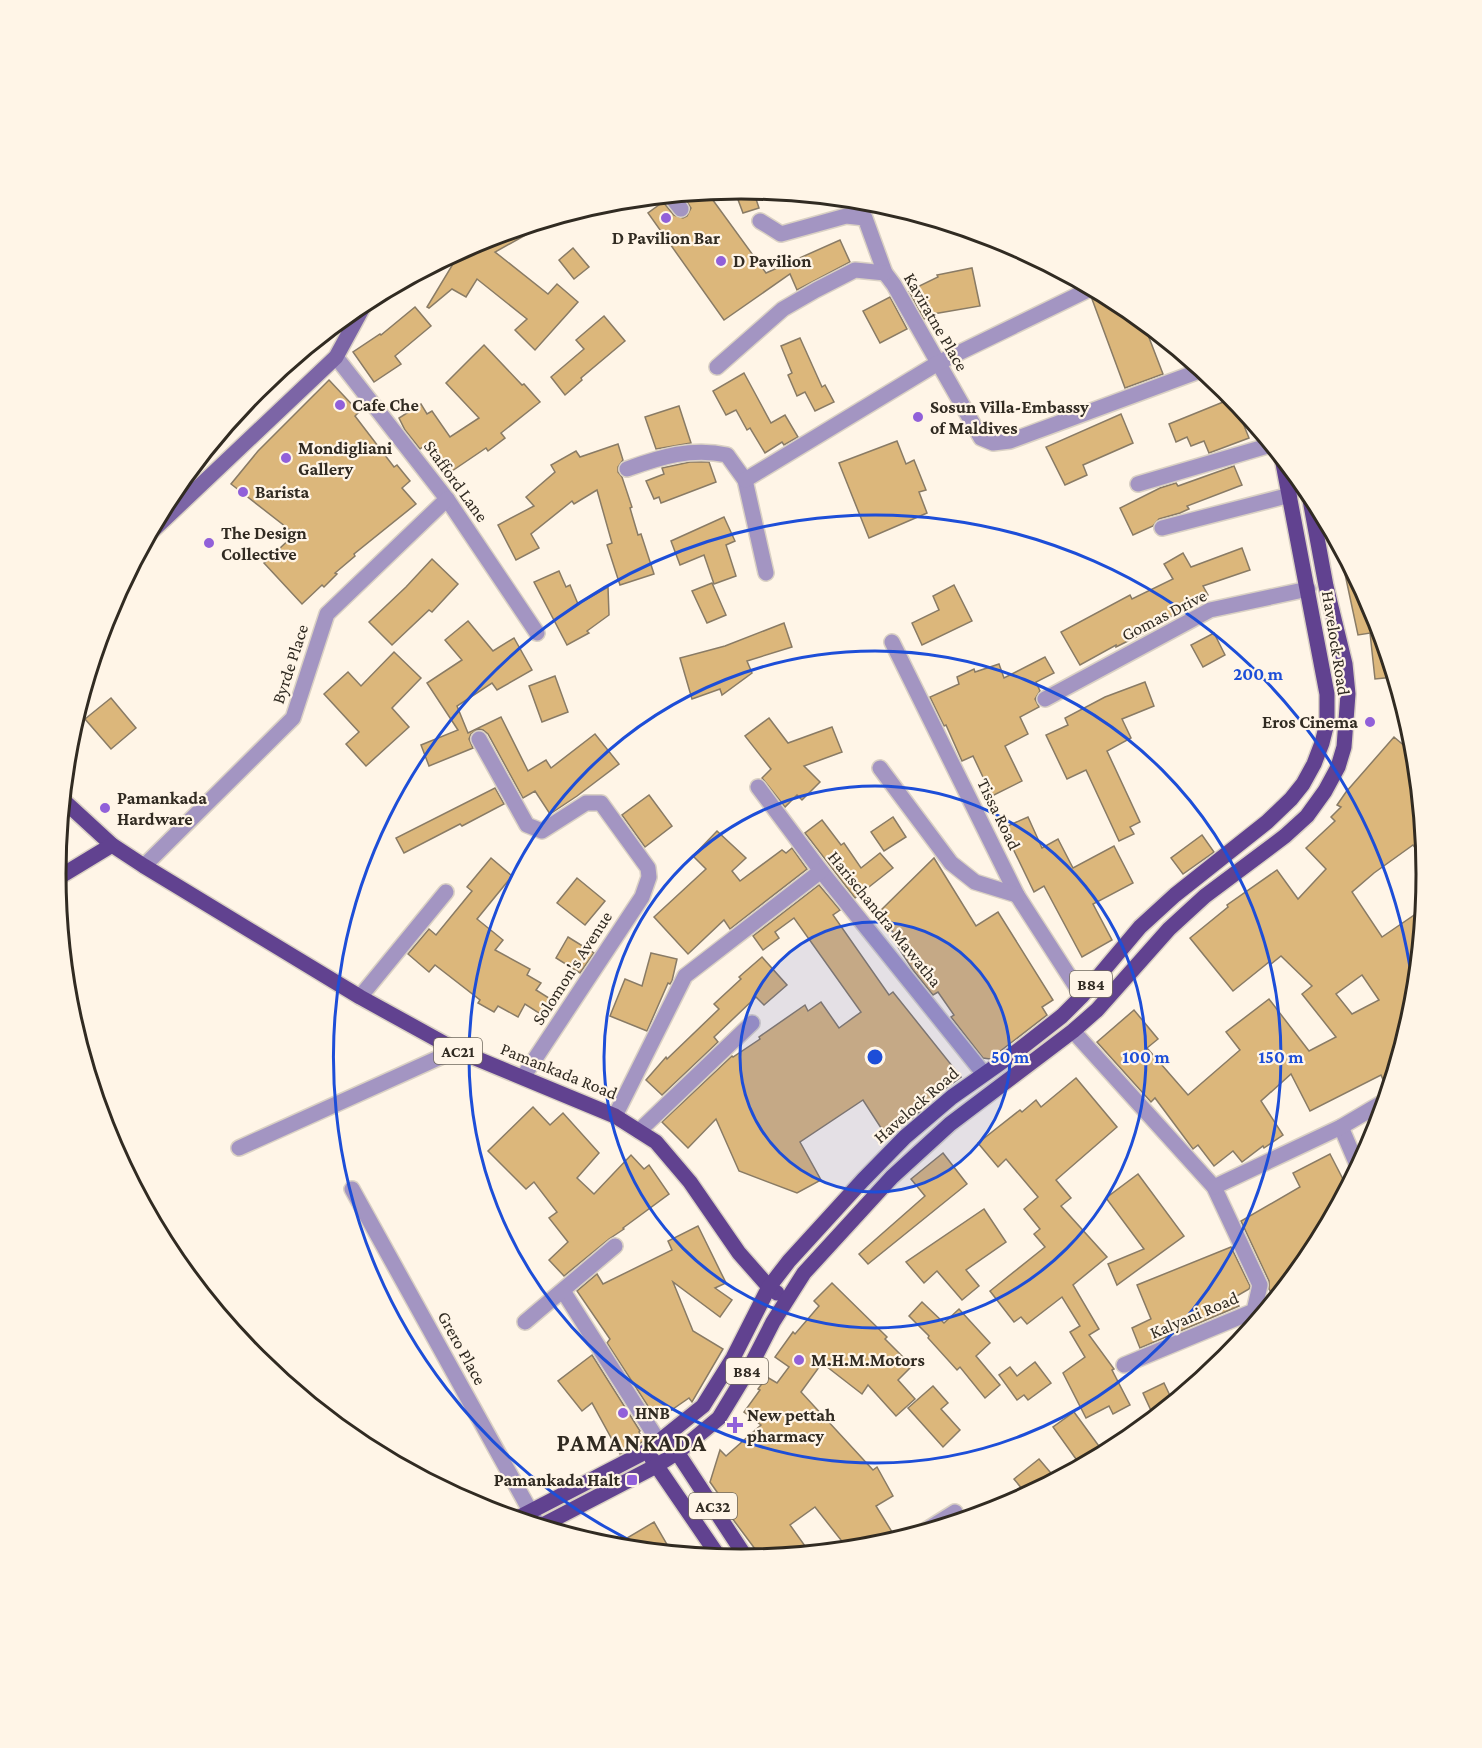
<svg xmlns="http://www.w3.org/2000/svg" width="1482" height="1748" viewBox="0 0 1482 1748" font-family="'Crimson Pro',serif">
  <rect width="100%" height="100%" fill="#fff5e7"/>
  <g fill="#dcb77b" stroke="#897b65" stroke-width="1.5" fill-rule="evenodd">
    <path d="M734 189 753 190 759 208 743 213Z"/>
    <path d="M707 192 766 273 840 240 850 262 797 290 790 274 724 320 648 213 663 202 674 215 683 218 687 216 691 208 682 194Z"/>
    <path d="M530 225 533 231 495 252 548 294 557 284 578 302 535 350 515 330 527 319 477 279 466 297 452 289 429 308 427 307 462 249 479 241Z"/>
    <path d="M573 248 589 267 574 279 559 260Z"/>
    <path d="M972 268 980 306 933 314 924 319 909 291 938 277 937 275Z"/>
    <path d="M1100 293 1122 304 1143 322 1163 374 1125 388 1092 299Z"/>
    <path d="M890 297 907 329 880 343 863 311Z"/>
    <path d="M415 307 431 326 395 356 401 364 374 382 353 352 380 334 381 335Z"/>
    <path d="M604 316 625 341 581 378 582 380 565 395 551 377 584 349 576 340Z"/>
    <path d="M800 338 822 387 825 385 834 402 815 411 805 392 797 396 788 375 792 373 781 346Z"/>
    <path d="M484 345 522 385 524 384 540 402 501 433 505 438 488 451 486 448 449 473 429 442 420 449 405 430 399 418 421 404 427 414 432 411 450 437 479 418 446 383Z"/>
    <path d="M744 373 771 423 785 415 798 437 784 445 782 442 765 453 750 428 747 430 736 410 726 415 713 391Z"/>
    <path d="M329 380 359 412 355 416 394 467 397 465 410 481 402 488 416 504 354 554 355 556 335 573 337 574 324 587 322 585 302 604 264 563 295 534 231 484 258 451Z"/>
    <path d="M1233 398 1249 438 1209 453 1204 441 1191 446 1187 437 1176 442 1169 424Z"/>
    <path d="M679 406 691 443 656 449 645 417Z"/>
    <path d="M1121 414 1133 443 1083 465 1087 475 1065 485 1046 447Z"/>
    <path d="M897 441 906 464 914 460 926 490 919 492 927 513 869 538 839 463Z"/>
    <path d="M618 444 623 460 618 467V472L622 477 632 507 630 508 638 535 641 534 654 574 620 585 607 545 612 543 597 490 574 504 572 501 531 534 539 548 516 560 498 525 534 506 526 497 555 472 551 465 576 451 580 457Z"/>
    <path d="M690 462H709L716 482 661 503 659 497 654 499 646 481 664 474 662 468Z"/>
    <path d="M1234 466 1242 485 1187 506 1189 509 1180 513 1159 519 1153 526 1133 535 1120 508 1160 488 1176 483 1178 486Z"/>
    <path d="M724 517 735 541 726 545 736 576 714 584 704 555 680 565 671 541Z"/>
    <path d="M1242 548 1250 570 1203 586 1208 595 1180 612 1147 628 1148 631 1116 647V645L1080 665 1061 632 1130 595 1132 599 1173 579 1164 564 1183 553 1191 567Z"/>
    <path d="M432 559 458 584 432 612 429 610 392 645 369 622 406 587Z"/>
    <path d="M1346 559 1374 612 1394 677 1375 679 1370 633 1358 635 1342 560Z"/>
    <path d="M559 571 566 587 570 585 578 604 608 587 609 615 587 631 589 633 567 645 534 582Z"/>
    <path d="M712 583 726 615 707 623 692 591Z"/>
    <path d="M954 585 972 621 922 645 912 623 939 610 933 596Z"/>
    <path d="M468 621 493 651 514 638 532 670 497 690 492 683 457 706 468 733 501 717 528 771 546 760 551 768 595 734 619 764 577 796 550 814 535 791 523 798 488 734 483 730 479 729 471 734 469 739 473 748 429 766 421 745 458 730 427 683 462 660 445 640Z"/>
    <path d="M784 623 792 647 747 661 752 673 722 695 720 689 692 699 680 658 725 646Z"/>
    <path d="M1214 633 1225 655 1203 667 1191 645Z"/>
    <path d="M394 652 421 678 392 708 409 727 366 766 346 744 359 732 324 694 348 672 361 686Z"/>
    <path d="M1045 657 1054 673 1036 682 1040 691 1035 699 1039 707 1020 717 1028 734 1005 746 1022 781 992 796 973 756 962 761 946 725 944 726 930 697 959 684 957 677 974 669 975 672 999 664 1004 678Z"/>
    <path d="M555 676 568 712 542 722 529 686Z"/>
    <path d="M1145 682 1154 706 1122 719 1131 738 1107 751 1140 822 1130 827 1134 834 1119 841 1086 770 1067 779 1046 735 1068 725 1065 718 1105 697Z"/>
    <path d="M111 698 136 728 111 749 85 719Z"/>
    <path d="M769 718 788 743 832 727 842 752 804 766 820 782 802 800 797 795 785 807 762 778 771 769 745 736Z"/>
    <path d="M1394 737 1407 748 1413 741 1425 861 1413 845 1374 873 1352 892 1382 937 1423 909 1415 990 1408 994 1414 1004 1413 1008 1388 1091 1381 1075 1310 1111 1291 1074 1261 1101 1283 1135 1264 1148 1263 1146 1242 1162 1233 1151 1214 1166 1198 1145 1193 1149 1155 1098 1151 1102 1097 1042 1134 1010 1158 1039 1147 1048 1188 1095 1240 1050 1226 1032 1269 999 1309 1051 1336 1037 1302 994 1312 986 1281 956 1271 964 1269 962 1233 991 1190 938 1228 907 1227 905 1277 870 1298 899 1326 869 1306 848 1335 821 1331 817 1341 807 1337 805 1346 792ZM1362 975 1379 1000 1352 1014 1336 994Z"/>
    <path d="M495 788 504 804 462 826 460 824 404 853 396 838Z"/>
    <path d="M649 795 672 826 645 847 622 815Z"/>
    <path d="M893 817 906 837 884 851 871 832Z"/>
    <path d="M1028 817 1042 848 1058 839 1073 868 1114 846 1133 883 1093 904 1112 940 1082 957 1044 886 1034 892 1003 828Z"/>
    <path d="M822 820 841 845 844 843 861 868 880 853 893 868 855 898 805 833Z"/>
    <path d="M717 831 746 858 732 871 740 881 782 850 786 853 792 848 807 869 730 929 724 920 688 954 654 917 706 869 693 856Z"/>
    <path d="M1202 835 1214 852 1183 874 1171 858Z"/>
    <path d="M491 858 512 876 477 919 503 940 495 950 530 969 527 975 541 983 536 990 552 1000 542 1015 525 1004 518 1017 498 1006 494 1012 478 1003 480 1000 435 965 429 972 408 954 429 929 436 935 472 891 467 887Z"/>
    <path d="M934 858 976 926 998 912 1053 1000 1042 1007 1047 1015 990 1059 983 1058 951 1017 954 1015 938 992 933 995 913 970 898 947 904 943 876 915Z"/>
    <path d="M577 878 605 901 585 925 557 903Z"/>
    <path d="M819 885 840 910 833 915 889 995 893 992 961 1077 927 1102 929 1104 906 1123 904 1118 883 1131 863 1100 800 1142 821 1180 797 1193 739 1171 716 1119 688 1148 662 1122 732 1056 733 1057 760 1039 759 1037 805 1005 808 1011 821 1002 839 1028 861 1012 794 918 775 932 779 938 763 950 753 936Z"/>
    <path d="M568 937 594 953 580 973 556 958Z"/>
    <path d="M651 953 677 959 672 981 670 984 668 983 647 1031 610 1016 625 979 642 986Z"/>
    <path d="M762 957 787 985 764 1005 756 997 714 1037 718 1042 662 1095 646 1080 666 1057 667 1059 719 1009 714 1004 741 979 739 977Z"/>
    <path d="M1076 1078 1117 1127 1056 1180 1071 1198 1061 1206 1107 1257 1073 1285 1099 1329 1089 1335 1114 1369 1112 1370 1130 1405 1113 1414 1109 1406 1086 1418 1063 1373 1085 1357 1070 1332 1080 1326 1062 1297 1027 1324 1021 1317 1014 1322 990 1291 1045 1247 1034 1234 1040 1229 1024 1209 1038 1197 1006 1159 998 1167 978 1143 1020 1110 1022 1112 1036 1100 1041 1107Z"/>
    <path d="M533 1107 550 1125 563 1113 599 1153 577 1178 594 1194 631 1155 644 1169 649 1165 669 1194 623 1228 624 1229 609 1239 564 1276 549 1260 568 1242 549 1218 557 1212 534 1182 526 1189 488 1151Z"/>
    <path d="M943 1153 967 1184 868 1264 859 1254 925 1196 911 1179Z"/>
    <path d="M1330 1154 1347 1187 1311 1255 1275 1299 1269 1289V1281L1241 1221 1300 1187 1293 1173Z"/>
    <path d="M1138 1174 1184 1236 1117 1285 1108 1264 1144 1249 1106 1198Z"/>
    <path d="M984 1209 1006 1242 966 1270 979 1286 962 1300 937 1271 924 1283 906 1262Z"/>
    <path d="M698 1226 726 1283 715 1288 732 1300 720 1317 673 1282 693 1331 723 1349 692 1402 689 1398 657 1420 607 1343 610 1339 577 1291 597 1274 603 1284 672 1250 668 1241Z"/>
    <path d="M1231 1247 1250 1286 1249 1289 1235 1297 1239 1306 1140 1348 1132 1328 1151 1319 1137 1285Z"/>
    <path d="M832 1283 887 1337 885 1339 912 1366 898 1380 915 1399 896 1416 868 1385 862 1394 822 1363 801 1392 873 1470 877 1467 893 1496 876 1506 897 1540 874 1546 848 1549 815 1507 790 1525 810 1553 761 1557 729 1514 731 1512 710 1482 720 1450 726 1456 761 1425 744 1412 760 1390 758 1389 767 1377 777 1383 789 1367 775 1357 793 1332 795 1334 819 1306 814 1301Z"/>
    <path d="M922 1302 944 1323 959 1309 990 1343 976 1356 1000 1385 985 1398 960 1367 957 1370 928 1338 929 1336 909 1316Z"/>
    <path d="M592 1355 640 1431 639 1432 644 1441 620 1454 592 1403 582 1411 558 1381Z"/>
    <path d="M1035 1362 1051 1383 1028 1400 1024 1395 1017 1400 999 1375 1010 1367 1017 1376Z"/>
    <path d="M1164 1383 1173 1402 1154 1417 1143 1393Z"/>
    <path d="M933 1386 948 1403 941 1409 960 1430 943 1447 908 1408Z"/>
    <path d="M1074 1412 1104 1453 1081 1466 1053 1427Z"/>
    <path d="M1039 1459 1056 1479 1027 1495 1014 1479Z"/>
    <path d="M654 1522 672 1553 612 1547Z"/>
  </g>
  <g fill="none" stroke-linecap="round" stroke-linejoin="round">
    <g stroke="#dad1c4" stroke-width="18">
      <g id="minor">
        <path d="M670 195 681 209"/>
        <path d="M760 221 781 234 846 216 865 218 885 273 894 285 981 438 993 443 1010 441 1202 370"/>
        <path d="M336 357 447 499 537 633"/>
        <path d="M717 367 783 309 816 290 855 270 885 273"/>
        <path d="M627 469C660 457 692 447 727 455L745 480 766 573"/>
        <path d="M745 480 938 363 1092 288"/>
        <path d="M1138 484 1271 445"/>
        <path d="M1162 528 1290 495"/>
        <path d="M892 642 1017 895 1082 996"/>
        <path d="M1045 699 1210 610 1308 589"/>
        <path d="M479 739 527 825 542 831 586 803H601L648 868 649 877 642 897 523 1077"/>
        <path d="M880 768 951 863 975 882 1017 895"/>
        <path d="M758 787 821 871 984 1074"/>
        <path d="M144 866 293 718 327 614 447 499"/>
        <path d="M360 997 446 892"/>
        <path d="M1073 1031 1214 1187 1260 1285 1254 1311 1124 1365"/>
        <path d="M615 1116 685 976 821 871"/>
        <path d="M1341 1127 1358 1167"/>
        <path d="M639 1131 752 1023"/>
        <path d="M239 1148 456 1050"/>
        <path d="M1214 1187 1341 1127 1385 1101"/>
        <path d="M352 1189 538 1525"/>
        <path d="M563 1291 659 1442"/>
        <path d="M525 1322 615 1246"/>
        <path d="M923 1532 955 1512"/>
      </g>
    </g>
    <g stroke="#dad1c4" stroke-width="18">
      <path id="secondary" d="M150 533 336 357 367 300"/>
    </g>
    <g stroke="#dad1c4" stroke-width="18">
      <g id="primary">
        <path d="M63 800 112 845 144 866 360 997 456 1050 615 1116 656 1142 690 1182 739 1253 769 1287 777 1293"/>
        <path d="M56 879 112 845"/>
        <path d="M673 1446 747 1559"/>
        <path d="M652 1459 719 1557"/>
        <path d="M516 1519 647 1451 703 1406 733 1358 769 1287 789 1261 863 1180 905 1137 952 1097 1016 1052 1062 1016 1082 996 1140 927 1175 895 1267 822 1291 799 1303 784 1314 764 1322 743 1327 723V694L1282 458"/>
        <path d="M541 1526 656 1466 678 1452 719 1418 750 1367 773 1322 804 1273 892 1177 950 1124 1073 1031 1097 1010 1169 929 1205 896 1285 836 1307 816 1325 791 1338 767 1344 747 1348 694 1345 664 1326 586 1308 489"/>
      </g>
    </g>
    <use href="#minor" stroke="#a395c2" stroke-width="15"/>
    <use href="#secondary" stroke="#7c65a6" stroke-width="15"/>
    <use href="#primary" stroke="#614290" stroke-width="15"/>
  </g>
  <circle cx="875" cy="1057" r="135" fill="#1d4ed8" fill-opacity=".12"/>
  <g fill="none" stroke="#1d4ed8" stroke-width="3">
    <circle cx="875" cy="1057" r="135"/>
    <circle cx="875" cy="1057" r="271"/>
    <circle cx="875" cy="1057" r="406"/>
    <path d="M650 1550A542 542 0 1 1 1414 996"/>
  </g>
  <g fill="#9160d9" stroke="#fff5e7" stroke-width="2">
    <circle cx="666" cy="218" r="6"/>
    <circle cx="721" cy="261" r="6"/>
    <circle cx="340" cy="405" r="6"/>
    <circle cx="918" cy="417" r="6"/>
    <circle cx="286" cy="458" r="6"/>
    <circle cx="243" cy="492" r="6"/>
    <circle cx="209" cy="543" r="6"/>
    <circle cx="1370" cy="722" r="6"/>
    <circle cx="105" cy="808" r="6"/>
    <circle cx="799" cy="1360" r="6"/>
    <circle cx="623" cy="1413" r="6"/>
    <path d="M732 1416h6v6h6v6h-6v6h-6v-6h-6v-6h6z"/>
    <rect x="626" y="1474" width="12" height="12" rx="3"/>
  </g>
  <g text-anchor="middle" stroke-width="4.5" stroke-linejoin="round" paint-order="stroke">
    <g fill="#fff5e7" stroke="#6f685d" stroke-width="1.5">
      <rect x="1070" y="971" width="42" height="26" rx="4.5"/>
      <rect x="434" y="1038" width="48" height="26" rx="4.5"/>
      <rect x="726" y="1358" width="42" height="26" rx="4.5"/>
      <rect x="689" y="1493" width="48" height="26" rx="4.5"/>
    </g>
    <g font-size="16" font-weight="bold" fill="#312b22">
      <text x="1091" y="990">B84</text>
      <text x="458" y="1057">AC21</text>
      <text x="747" y="1377">B84</text>
      <text x="713" y="1512">AC32</text>
    </g>
    <g font-size="18" font-weight="bold" fill="#312b22" stroke="#fff5e7" text-anchor="start">
      <text x="666" y="244" text-anchor="middle">D Pavilion Bar</text>
      <text x="733" y="267">D Pavilion</text>
      <text x="352" y="411">Cafe Che</text>
      <text x="930" y="413">Sosun Villa-Embassy<tspan x="930" dy="21">of Maldives</tspan></text>
      <text x="298" y="454">Mondigliani<tspan x="298" dy="21">Gallery</tspan></text>
      <text x="255" y="498">Barista</text>
      <text x="221" y="539">The Design<tspan x="221" dy="21">Collective</tspan></text>
      <text x="1358" y="728" text-anchor="end">Eros Cinema</text>
      <text x="117" y="804">Pamankada<tspan x="117" dy="21">Hardware</tspan></text>
      <text x="811" y="1366">M.H.M.Motors</text>
      <text x="635" y="1419">HNB</text>
      <text x="747" y="1421">New pettah<tspan x="747" dy="21">pharmacy</tspan></text>
      <text x="620" y="1486" text-anchor="end">Pamankada Halt</text>
    </g>
    <g font-size="18" fill="#312b22" stroke="#fff5e7">
      <text transform="translate(936 322) rotate(60)" y="6">Kaviratne Place</text>
      <text transform="translate(456 481) rotate(54)" y="6">Stafford Lane</text>
      <text transform="translate(1164 615) rotate(-27)" y="6">Gomas Drive</text>
      <text transform="translate(1336 643) rotate(81)" y="6">Havelock Road</text>
      <text transform="translate(290 664) rotate(-72)" y="6">Byrde Place</text>
      <text transform="translate(999 814) rotate(64)" y="6">Tissa Road</text>
      <text transform="translate(885 919) rotate(51)" y="6">Harischandra Mawatha</text>
      <text transform="translate(572 968) rotate(-57)" y="6">Solomon's Avenue</text>
      <text transform="translate(559 1071) rotate(22)" y="6">Pamankada Road</text>
      <text transform="translate(916 1105) rotate(-41)" y="6">Havelock Road</text>
      <text transform="translate(1194 1315) rotate(-23)" y="6">Kalyani Road</text>
      <text transform="translate(462 1348) rotate(61)" y="6">Grero Place</text>
    </g>
    <g font-size="24" font-weight="bold" letter-spacing="1.5" fill="#312b22" stroke="#fff5e7">
      <text x="632" y="1451">PAMANKADA</text>
    </g>
  </g>
  <path d="M0 0H1482V1748H0ZM66 874a675 675 0 1 1 1350 0a675 675 0 1 1-1350 0Z" fill="#fff5e7" fill-rule="evenodd"/>
  <path fill="none" stroke="#312b22" stroke-width="3" d="M66 874a675 675 0 1 1 1350 0a675 675 0 1 1-1350 0Z"/>
  <circle cx="875" cy="1057" r="9" fill="#1d4ed8" stroke="#fff5e7" stroke-width="3"/>
  <g font-size="18" text-anchor="middle" font-weight="bold" fill="#1d4ed8" stroke="#fff5e7" stroke-width="4.5" stroke-linejoin="round" paint-order="stroke">
    <text x="1258" y="680">200 m</text>
    <text x="1010" y="1063">50 m</text>
    <text x="1146" y="1063">100 m</text>
    <text x="1281" y="1063">150 m</text>
  </g>
</svg>
